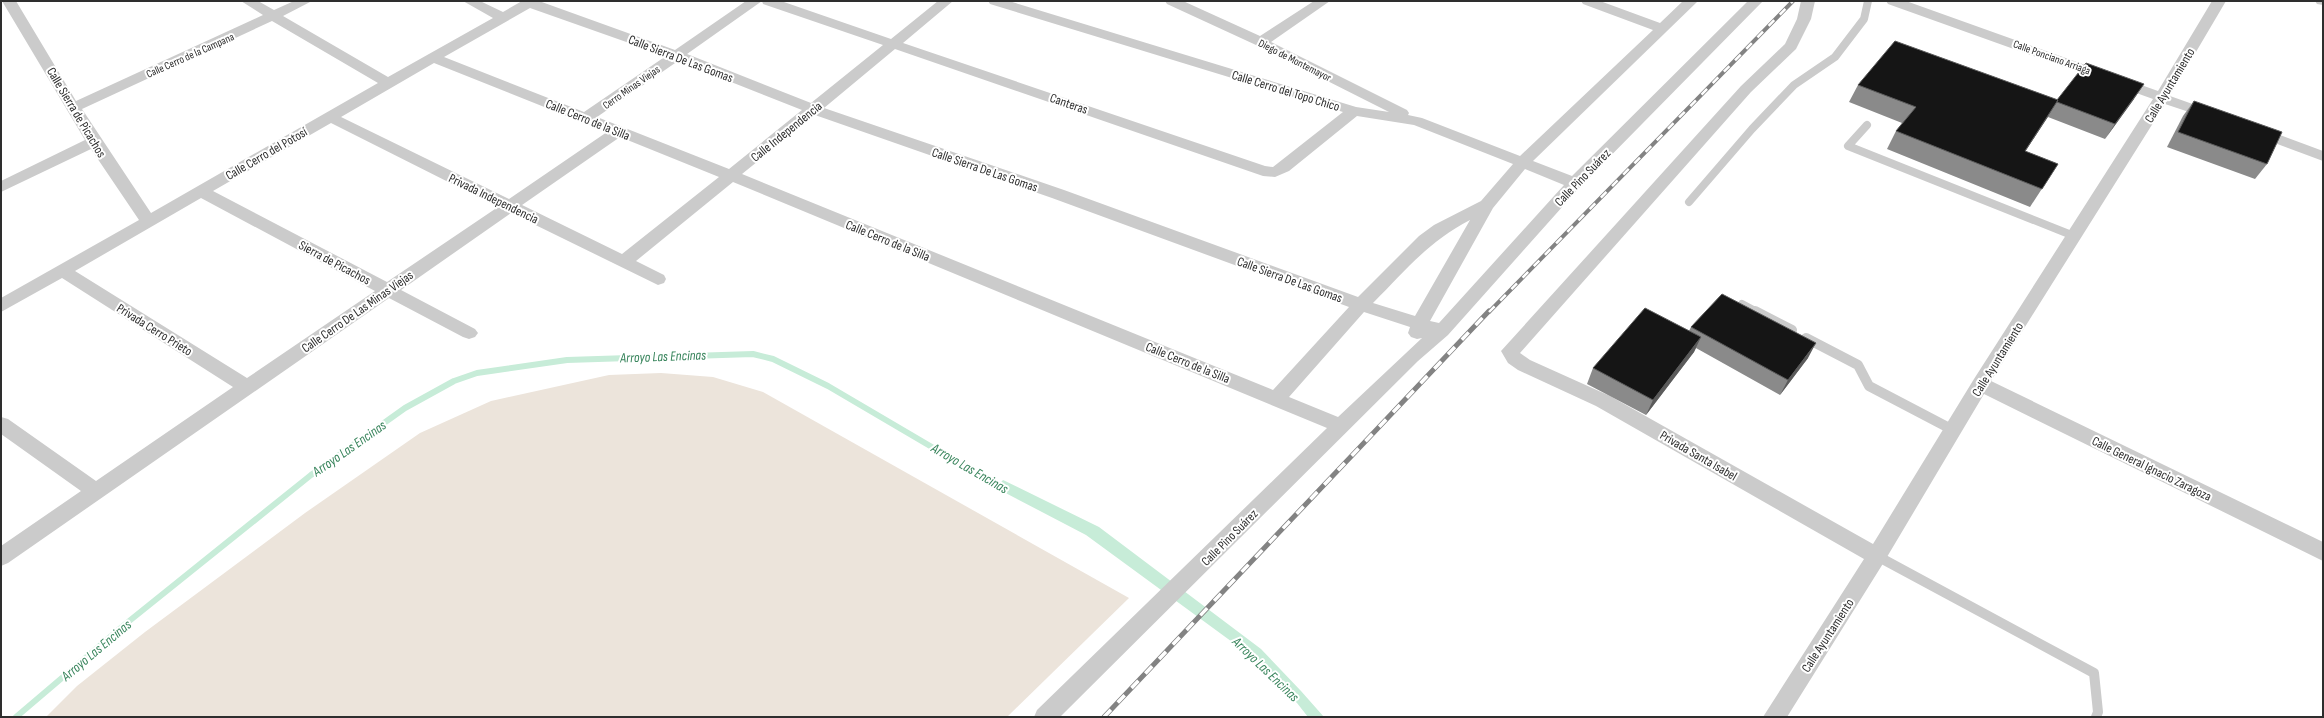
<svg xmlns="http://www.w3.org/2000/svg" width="2324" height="718" viewBox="0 0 2324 718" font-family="'Sofia Sans Condensed',sans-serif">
  <rect width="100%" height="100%" fill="#fff"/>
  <path fill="#ece4db" d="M661 373 713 377 763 392 1129 598 1007 717H46L77 686 145 632 305 513 420 433 491 401 609 375Z"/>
  <path fill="#c7ecd8" d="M1003 480 1099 527 1261 649 1301 691 1324 717H1308L1297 703 1239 647 1086 535 996 488Z"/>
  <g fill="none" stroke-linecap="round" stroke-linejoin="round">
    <path stroke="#c7ecd8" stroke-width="6" d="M16 717 123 626 311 475 405 408 454 381 477 373 567 360 753 354 773 359 828 386 1005 490"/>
    <g stroke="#cbcbcb" stroke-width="8">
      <path d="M1867 125 1848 146 2074 236"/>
      <path d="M1689 202 1752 129 1794 85 1835 57 1864 19 1868 1"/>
      <path d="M1742 304 1757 312"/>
    </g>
    <g stroke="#cbcbcb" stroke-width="10">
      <path d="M1755 311 1792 330"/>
      <path d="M1806 338 1858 365 1869 386 1953 430"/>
      <path d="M1877 556 2094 673 2098 712 2096 717"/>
    </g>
    <g fill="#cbcbcb" fill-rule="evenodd">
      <path d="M2 1H16L76 101 263 15 241 1H258L274 10 294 1H312L283 16 388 77 493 18 463 1H480L503 12 522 1H539L675 50 746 1H781L891 39 938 1H953L903 43 1265 166 1273 167 1343 112 990 4 988 1H1009L1356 107 1389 112 1256 45 1167 4 1165 1H1183L1260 36 1314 1H1330L1271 42 1407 110 1409 113 1408 115 1422 118 1520 156 1653 30 1583 4 1581 1H1600L1660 23 1683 1H1698L1533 161 1572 176 1748 1H1763L1580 187 1448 335 1418 361 1060 717H1034L1037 710 1327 428 733 182 636 261 664 275 666 279 664 283 658 285 511 213 401 290 475 329 478 333 475 337 469 339 463 337 389 298 8 563 1 566V546L81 491 1 434V417L8 419 96 481 233 387 62 278 1 312V298L139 220 91 149 1 192V181L85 140ZM762 1 763 4 883 45 811 103 687 54ZM530 8 666 56 584 112 444 57ZM272 21 378 83 151 213 82 109ZM895 49 1263 176 1275 177 1289 171 1357 116 1414 125 1513 164 1481 201 1434 225 1419 236 1358 297 1064 190 824 108ZM678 61 802 110 729 169 597 117ZM434 63 607 132 509 199 341 117ZM815 115 1052 198 1349 307 1273 390 742 174ZM331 123 498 207 387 282 213 191ZM620 137 719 177 622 254 522 205ZM1525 169 1564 185 1439 323 1430 321 1493 208ZM201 198 375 291 247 378 75 271ZM1470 220 1415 316 1373 303C1406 270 1428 242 1470 220ZM1364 312 1410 327 1408 333 1411 337 1417 339 1422 338 1338 417 1289 397Z"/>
      <path d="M1801 1H1815L1811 19 1796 49 1751 92 1520 353 1530 360 1610 396 1873 544 1974 379 2153 99 1888 4 1886 1H1906L2158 91 2212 1H2226L2170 96 2218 113 2220 116 2213 120 2165 104 1991 381 2323 542V561L1984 394 1884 562 1787 717H1763L1864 559 1596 406 1518 370 1508 363 1501 351 1741 86 1785 44 1797 19Z"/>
      <path d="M2315 1H2323V5L2317 4Z"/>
      <path d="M2256 126 2323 151V161L2251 134 2248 131Z"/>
    </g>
    <g stroke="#838383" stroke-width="4">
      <path id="rail-far1" d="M1489 312 1793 1"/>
    </g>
    <g stroke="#838383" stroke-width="5">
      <path id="rail" d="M1104 717 1489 311"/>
    </g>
    <use href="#rail-far1" stroke="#fff" stroke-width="2.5" stroke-dasharray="8" stroke-linecap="butt"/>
    <use href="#rail" stroke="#fff" stroke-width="3.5" stroke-dasharray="10" stroke-linecap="butt"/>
  </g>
  <g fill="#8a8a8a">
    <path d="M1858 85 2057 100 2134 99 2105 139 2048 117 2025 151 2058 164 2030 207 1887 149 1896 131 1902 123 1849 102Z"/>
    <path d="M2194 101 2267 164 2255 179 2167 147 2183 116Z"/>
    <path d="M1691 327 1808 358 1780 395 1696 348 1694 352 1646 415 1587 384 1593 368 1689 331Z"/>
  </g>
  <g fill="#5b5b5b">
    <path d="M2144 84 2134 99 2105 139 2115 124Z"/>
    <path d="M2058 100 2047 118 2014 169 2025 151Z"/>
    <path d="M1701 337 1694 352 1646 415 1653 400Z"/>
    <path d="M1816 343 1808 358 1780 395 1788 380Z"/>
  </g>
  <g fill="#151515" stroke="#5b5b5b">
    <path d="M1895 41 2058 100 2025 151 2058 164 2042 189 1896 131 1916 107 1858 85Z"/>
    <path d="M2086 63 2144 84 2115 124 2057 102 2058 100H2057Z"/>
    <path d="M2194 101 2282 132 2267 164 2178 132Z"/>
    <path d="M1722 294 1816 343 1788 380 1691 327Z"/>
    <path d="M1645 308 1701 337 1653 400 1593 368Z"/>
  </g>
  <g text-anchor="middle" stroke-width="4" stroke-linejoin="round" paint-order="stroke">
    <g font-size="11" fill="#2e2e2e" stroke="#fff">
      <text transform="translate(190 55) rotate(-24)" y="4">Calle Cerro de la Campana</text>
      <text transform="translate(2052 57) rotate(20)" y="4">Calle Ponciano Arriaga</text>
      <text transform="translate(1295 60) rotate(27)" y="4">Diego de Montemayor</text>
      <text transform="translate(631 87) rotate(-35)" y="4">Cerro Minas Viejas</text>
    </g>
    <g font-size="13" fill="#2e2e2e" stroke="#fff">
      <text transform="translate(681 58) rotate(21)" y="5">Calle Sierra De Las Gomas</text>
      <text transform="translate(2169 85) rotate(-59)" y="5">Calle Ayuntamiento</text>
      <text transform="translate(1286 90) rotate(17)" y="5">Calle Cerro del Topo Chico</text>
      <text transform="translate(1069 103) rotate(19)" y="5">Canteras</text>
      <text transform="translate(77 112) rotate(59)" y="5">Calle Sierra de Picachos</text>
      <text transform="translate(588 119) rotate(22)" y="5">Calle Cerro de la Silla</text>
      <text transform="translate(786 131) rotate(-39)" y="5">Calle Independencia</text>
      <text transform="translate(266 153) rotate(-30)" y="5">Calle Cerro del Potosí</text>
      <text transform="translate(985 169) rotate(19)" y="5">Calle Sierra De Las Gomas</text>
      <text transform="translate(1582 177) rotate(-46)" y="5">Calle Pino Suárez</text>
      <text transform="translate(494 198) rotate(26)" y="5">Privada Independencia</text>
      <text transform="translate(888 240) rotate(22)" y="5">Calle Cerro de la Silla</text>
      <text transform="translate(335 262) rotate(28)" y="5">Sierra de Picachos</text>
      <text transform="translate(1290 279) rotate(20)" y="5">Calle Sierra De Las Gomas</text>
      <text transform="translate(357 311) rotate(-35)" y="5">Calle Cerro De Las Minas Viejas</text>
      <text transform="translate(155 329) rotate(32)" y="5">Privada Cerro Prieto</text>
      <text transform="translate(1997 359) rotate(-58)" y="5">Calle Ayuntamiento</text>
      <text transform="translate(1188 362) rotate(22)" y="5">Calle Cerro de la Silla</text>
      <text transform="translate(1699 455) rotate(30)" y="5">Privada Santa Isabel</text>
      <text transform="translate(2152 468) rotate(26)" y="5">Calle General Ignacio Zaragoza</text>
      <text transform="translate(1229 537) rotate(-45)" y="5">Calle Pino Suárez</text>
      <text transform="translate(1827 635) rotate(-57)" y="5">Calle Ayuntamiento</text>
    </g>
    <g font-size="14" font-style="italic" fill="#37845b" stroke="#fff">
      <text transform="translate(663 356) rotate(-2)" y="5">Arroyo Las Encinas</text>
      <text transform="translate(349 448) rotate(-35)" y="5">Arroyo Las Encinas</text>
      <text transform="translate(970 468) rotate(30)" y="5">Arroyo Las Encinas</text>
      <text transform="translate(96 650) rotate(-40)" y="5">Arroyo Las Encinas</text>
      <text transform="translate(1266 669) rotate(44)" y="5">Arroyo Las Encinas</text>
    </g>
  </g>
  <rect width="2324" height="718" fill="none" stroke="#2e2e2e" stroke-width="4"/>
</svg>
